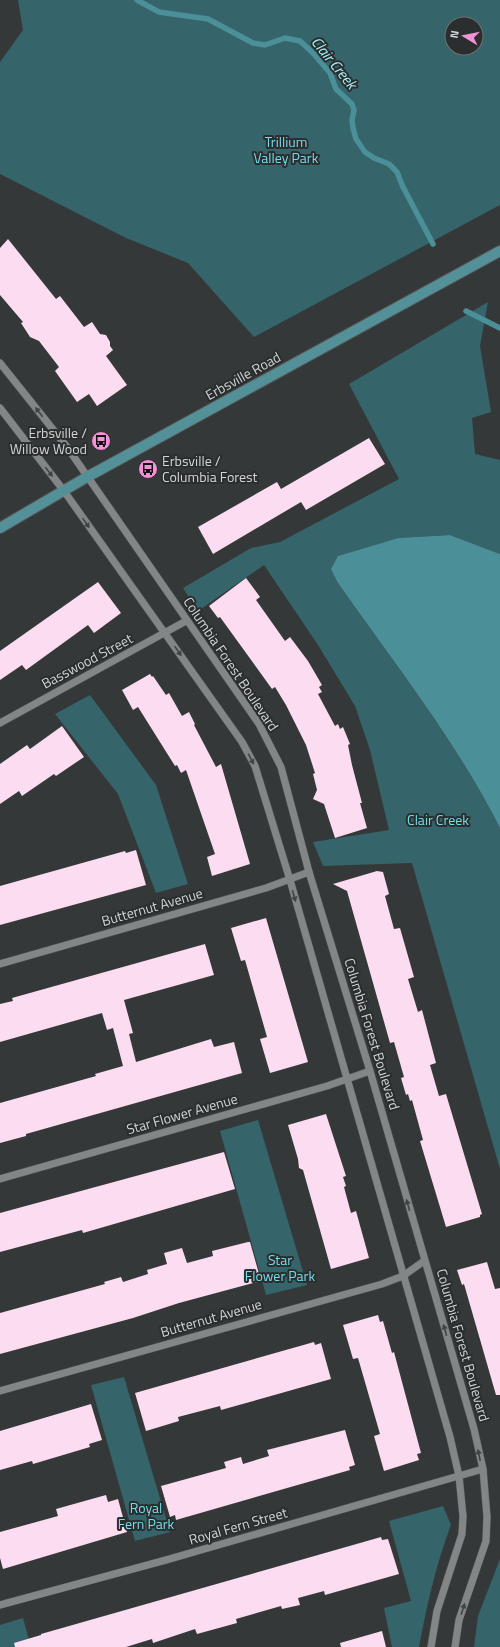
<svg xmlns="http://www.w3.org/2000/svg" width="500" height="1647" viewBox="0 0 500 1647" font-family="'Titillium Web',sans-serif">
  <rect width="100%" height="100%" fill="#353838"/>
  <g fill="#35646a" fill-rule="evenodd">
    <path d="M18 0H500V205L254 337 188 263 126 238 0 174V62L23 30ZM452 24H476V48H452Z"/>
    <path d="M488 302 480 346 491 412 472 418 475 454 500 460V554L450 535 398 538 338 556V583C394 663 456 741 500 828V1169L412 863 323 866 313 842 389 830 370 750 355 706 318 645 264 565 198 611 183 588 251 548 280 542 399 479 349 384Z"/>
    <path d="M90 695 156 785 188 884 156 893 118 794 55 714Z"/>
    <path d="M258 1120 307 1285 266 1295 220 1131Z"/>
    <path d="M124 1377 170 1532 135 1541 91 1385Z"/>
    <path d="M443 1506 451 1525C436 1564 427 1605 419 1647H392L384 1608 411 1601 389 1521Z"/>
    <path d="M500 1559V1647H474L478 1616Z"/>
    <path d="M23 1618 31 1647H0V1625Z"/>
  </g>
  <path fill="#4b8f98" d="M450 535 500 554V828C456 741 394 663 338 583L331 569 338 556 398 538Z"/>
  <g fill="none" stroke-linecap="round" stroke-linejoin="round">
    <g stroke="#4b8f98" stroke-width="5.5">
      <path d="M137 0 159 12 208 19 253 43 265 45 285 38 300 41 313 53 330 73 336 89 352 104 354 110 352 120 353 128 356 139 365 152 374 158 389 164 397 172 403 187 433 244"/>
      <path d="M466 311 500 328"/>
    </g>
  </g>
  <g fill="#fbdcf0">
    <path d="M8 239 56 299 60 296 84 327 92 322 100 334 106 335 110 342V346L113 350 106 356 127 385 97 406 89 394 77 402 55 371 59 367 39 341 30 337 21 323 23 322 0 295V248Z"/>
    <path d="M369 438 385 464 306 510 301 502 213 554 198 527 277 482 281 489Z"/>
    <path d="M246 578 260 597 256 600 285 641 290 637 308 661 322 685 319 687 322 692 318 694 335 726 338 724 340 729 343 727 350 744 348 745 352 765 362 803H360L367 828 335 838 324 804 313 799 317 790 313 774 315 773 306 745 286 705 275 687 272 689 220 617 218 618 209 606Z"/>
    <path d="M98 582 121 613 94 633 88 625 26 670 22 665 0 680V651Z"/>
    <path d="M150 674 152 677 153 676 166 695 169 693 182 716 189 712 195 724 194 725 216 767 221 764 250 864 212 876 207 857 215 854 186 770 181 773 177 765 175 766 138 707 133 710 122 690Z"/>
    <path d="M62 726 84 757 56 776 54 774 22 796 19 791 0 804V764L27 745 30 749Z"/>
    <path d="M136 850 146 885 0 925V886L125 851 126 853Z"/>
    <path d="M377 871 383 872 389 894 385 896 394 929 400 928 414 977 408 979 418 1012 422 1010 436 1063 430 1065 439 1096 446 1094 482 1214 480 1215V1217L446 1227 420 1141 423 1140 412 1100 410 1101 408 1094 406 1095 401 1078 404 1077 394 1042 390 1043 347 891 333 884Z"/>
    <path d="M266 918 308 1062 270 1073 260 1039 267 1037 245 960 241 961 231 928Z"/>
    <path d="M205 944 214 975 124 1000 133 1033 129 1034 136 1062 211 1039 214 1047 234 1042 242 1073 26 1134V1136L0 1143V1103L96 1076 95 1074 123 1066 113 1028 107 1030 102 1013 0 1042V1004L13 1001 12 998Z"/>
    <path d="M326 1114 346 1176 343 1177 346 1186 344 1187 351 1213 356 1211 369 1258 331 1269 303 1170 299 1168 298 1159 288 1125Z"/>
    <path d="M224 1152 235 1189 83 1233 82 1230 0 1252V1213Z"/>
    <path d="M248 1242H250L261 1281 179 1303 133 1318 0 1354V1313L105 1284 104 1282 121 1277 123 1282 148 1274 147 1270 167 1264 164 1253 182 1248 187 1263 213 1256 212 1251Z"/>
    <path d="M487 1262 495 1289 500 1288V1395H496L464 1284 462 1285 457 1270Z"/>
    <path d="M378 1315 380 1322 383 1321 392 1353 394 1352 421 1453 417 1454 419 1460 384 1471 374 1436 380 1434 358 1358 353 1359 343 1325Z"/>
    <path d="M314 1342 315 1345 321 1343 331 1379 221 1410 220 1406 178 1417 179 1421 146 1431 135 1393Z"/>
    <path d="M91 1404 102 1440 89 1444 90 1447 33 1464 32 1461 0 1470V1431Z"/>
    <path d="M345 1430 355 1465 349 1467 350 1470 176 1520 175 1515 170 1517 161 1486 226 1468 224 1462 241 1457 243 1464 269 1456 267 1450Z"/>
    <path d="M106 1495 108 1502 118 1499 127 1532 3 1569 0 1558V1532L58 1516 56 1509Z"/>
    <path d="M381 1537 382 1540 388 1539 399 1574 325 1595 324 1591 298 1598 300 1605 282 1609 281 1606 236 1619 237 1623 197 1634 195 1629 153 1643 152 1639 126 1647H15L14 1643 41 1635V1634Z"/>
    <path d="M382 1631 386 1647H341L340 1643Z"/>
  </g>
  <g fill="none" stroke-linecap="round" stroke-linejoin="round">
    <g stroke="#545656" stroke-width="8">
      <g id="minor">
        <path d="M0 363 67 447 259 724 281 767 309 872 370 1071 474 1429 483 1469 487 1517 486 1541 459 1620 455 1647"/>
        <path d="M0 408 64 491 242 742 255 766 290 880 450 1437 459 1476 463 1516 462 1534 437 1611 431 1647"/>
        <path d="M0 723 186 621"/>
        <path d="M0 964 266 888 309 872"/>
        <path d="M0 1179 327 1086 370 1071"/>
        <path d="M0 1391 382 1284 403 1276 424 1261"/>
        <path d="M0 1605 166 1560 483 1469"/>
      </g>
    </g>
    <g stroke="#545656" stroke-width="12">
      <path id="major" d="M0 528 87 477 500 251"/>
    </g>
    <use href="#minor" stroke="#838687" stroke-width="7"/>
    <use href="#major" stroke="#539098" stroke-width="10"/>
  </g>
  <defs><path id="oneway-solid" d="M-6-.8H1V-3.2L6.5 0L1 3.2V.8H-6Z"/></defs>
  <g fill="#414444">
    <use href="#oneway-solid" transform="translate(39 412) rotate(-128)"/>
    <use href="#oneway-solid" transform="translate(49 472) rotate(52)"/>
    <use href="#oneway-solid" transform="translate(86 523) rotate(55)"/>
    <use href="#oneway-solid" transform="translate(178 651) rotate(55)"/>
    <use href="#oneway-solid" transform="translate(251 759) rotate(62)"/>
    <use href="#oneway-solid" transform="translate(294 896) rotate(74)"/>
    <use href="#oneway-solid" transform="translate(408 1205) rotate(-106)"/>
    <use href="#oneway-solid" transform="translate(445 1330) rotate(-106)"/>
    <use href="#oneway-solid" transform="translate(479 1455) rotate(-102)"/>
    <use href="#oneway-solid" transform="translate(463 1609) rotate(-72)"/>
  </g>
  <defs>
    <g id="bus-disc" transform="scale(1)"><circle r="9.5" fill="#f391d6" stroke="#2b2e2e"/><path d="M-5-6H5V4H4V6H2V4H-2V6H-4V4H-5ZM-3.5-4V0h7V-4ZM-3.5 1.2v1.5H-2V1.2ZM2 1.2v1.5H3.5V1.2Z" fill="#111"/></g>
  </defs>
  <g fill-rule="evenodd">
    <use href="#bus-disc" x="101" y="441"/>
    <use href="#bus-disc" x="148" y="469"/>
  </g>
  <g text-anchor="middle" stroke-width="4" stroke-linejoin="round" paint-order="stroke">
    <g font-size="14" fill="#72ddeb" stroke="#2b2e2e">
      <text x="286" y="147">Trillium<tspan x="286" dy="16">Valley Park</tspan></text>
      <text x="438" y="825">Clair Creek</text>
      <text x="280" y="1265">Star<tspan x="280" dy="16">Flower Park</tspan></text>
      <text x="146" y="1513">Royal<tspan x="146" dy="16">Fern Park</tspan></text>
    </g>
    <g font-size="14" fill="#d3d5d5" stroke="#2b2e2e">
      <text transform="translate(243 376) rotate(-29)" y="5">Erbsville Road</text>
      <text transform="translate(87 661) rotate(-28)" y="5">Basswood Street</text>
      <text transform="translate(231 664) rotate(56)" y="5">Columbia Forest Boulevard</text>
      <text transform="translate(152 907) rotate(-16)" y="5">Butternut Avenue</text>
      <text transform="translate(372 1034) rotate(73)" y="5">Columbia Forest Boulevard</text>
      <text transform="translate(182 1114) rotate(-16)" y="5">Star Flower Avenue</text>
      <text transform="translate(211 1318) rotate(-16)" y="5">Butternut Avenue</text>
      <text transform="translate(463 1345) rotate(74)" y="5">Columbia Forest Boulevard</text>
      <text transform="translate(238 1526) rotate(-16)" y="5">Royal Fern Street</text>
    </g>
    <g font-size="14" fill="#d3d5d5" stroke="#2b2e2e" text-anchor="end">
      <text x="87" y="438">Erbsville /<tspan x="87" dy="16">Willow Wood</tspan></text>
      <text x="162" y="466" text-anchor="start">Erbsville /<tspan x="162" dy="16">Columbia Forest</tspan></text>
    </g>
    <g font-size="15" font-style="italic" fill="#a3f4fe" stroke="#2b2e2e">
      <text transform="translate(334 63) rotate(51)" y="5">Clair Creek</text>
    </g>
  </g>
  <g transform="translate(464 36) rotate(280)"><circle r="19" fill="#2b2e2e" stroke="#6e7171"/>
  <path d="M0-3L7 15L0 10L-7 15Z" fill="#f391d6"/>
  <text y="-6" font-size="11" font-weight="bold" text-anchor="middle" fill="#d3d5d5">N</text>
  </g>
</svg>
